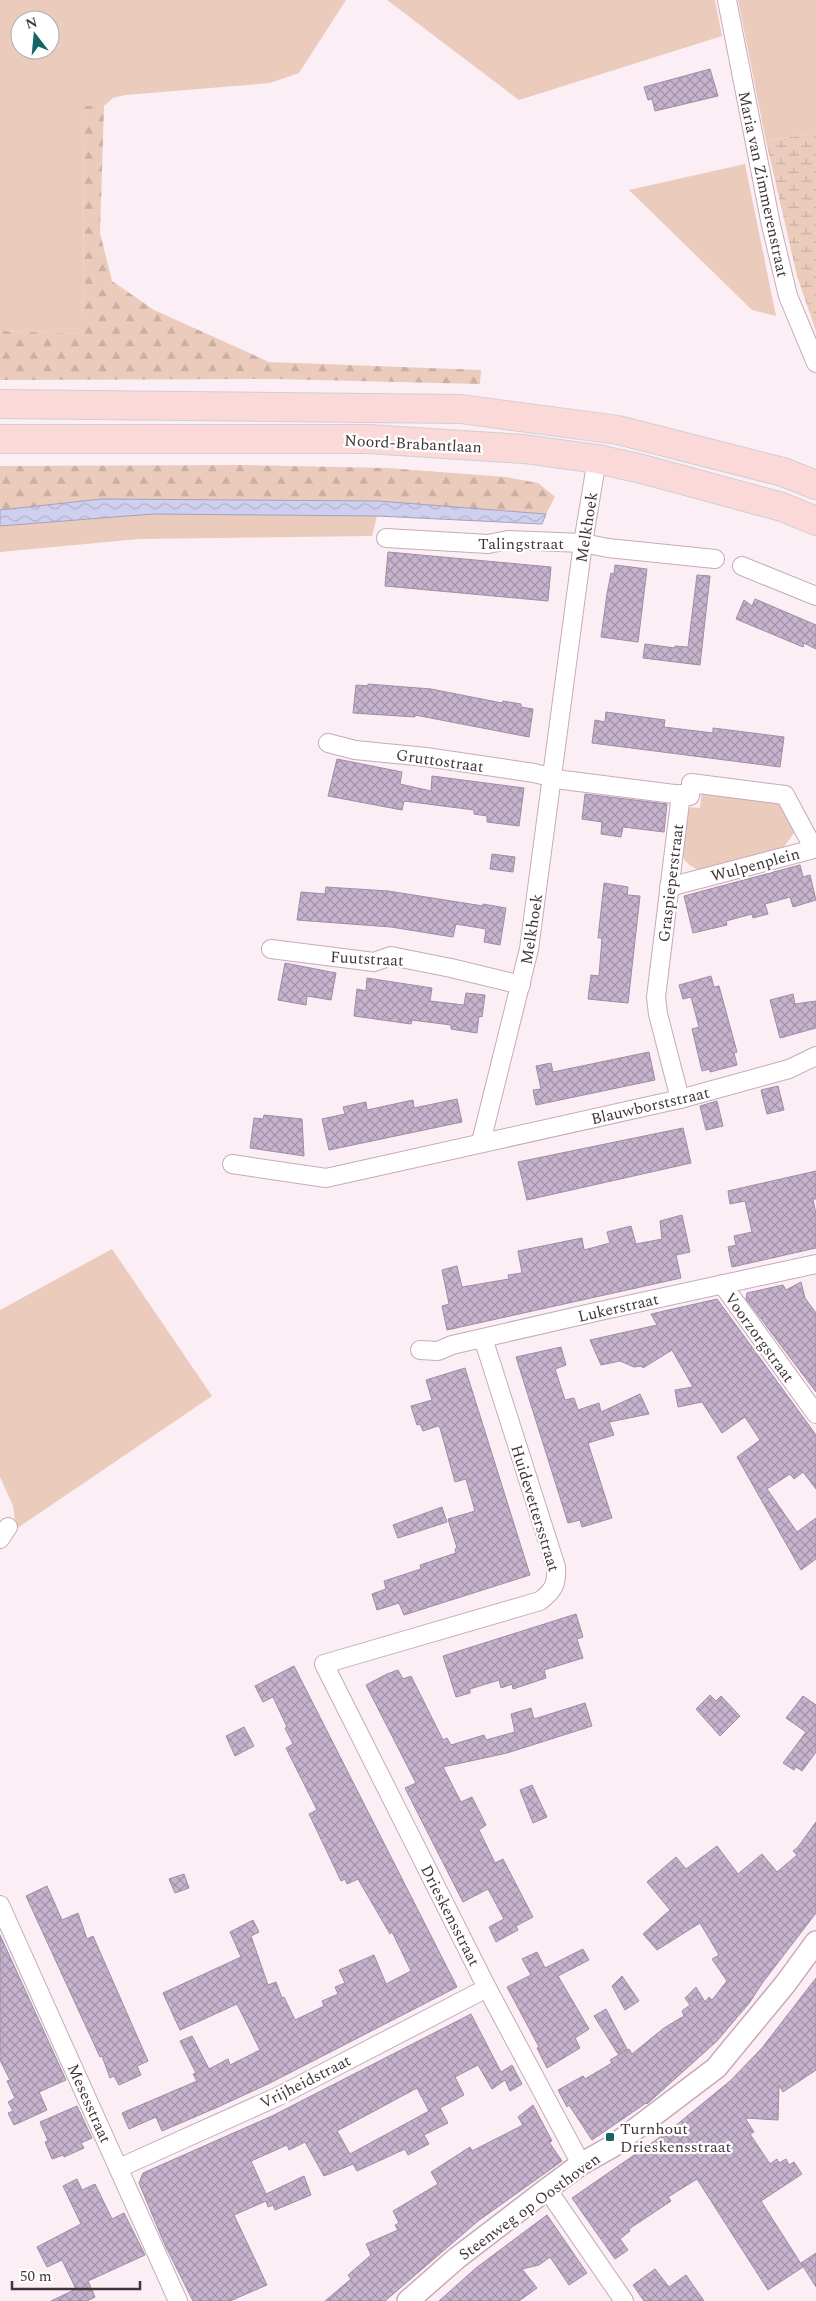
<svg xmlns="http://www.w3.org/2000/svg" width="816" height="2301" viewBox="0 0 816 2301" font-family="Spectral,serif">
  <defs>
    <pattern id="forest-firs" width="22" height="20" patternUnits="userSpaceOnUse" patternTransform="scale(1.25)"><rect width="22" height="20" fill="#eacbbc"/><path d="M5 1l3.5 6h-7zM16 11l3.5 6h-7z" fill="#caafa2"/></pattern>
    <pattern id="wetland-marsh" width="20" height="14" patternUnits="userSpaceOnUse" patternTransform="scale(1.25)"><rect width="20" height="14" fill="#eacbbc"/><path d="M1 5h8M5 5V1M11 12h8M15 12V8" fill="none" stroke="#caafa2"/></pattern>
    <pattern id="water-waves" width="16" height="10" patternUnits="userSpaceOnUse" patternTransform="scale(1.25)"><rect width="16" height="10" fill="#cfcfef"/><path d="M0 5q4-4 8 0t8 0" fill="none" stroke="#b3b2ce"/></pattern>
    <pattern id="building-cross-hatch" width="8" height="8" patternUnits="userSpaceOnUse" patternTransform="scale(1.25)"><rect width="8" height="8" fill="#c6b3cd"/><path d="M0 0l8 8M0 8l8-8" fill="none" stroke="#a292a8"/></pattern>
  </defs>
  <rect width="100%" height="100%" fill="#fbeef4"/>
  <g fill="#eacbbc" fill-rule="evenodd">
    <path d="M0 0H346L299 73 270 83 125 95 113 98 104 106H83L84 334 0 331ZM20 20H50V50H20Z"/>
    <path d="M387 0H715L722 36 519 100Z"/>
    <path d="M738 0H816V133L766 141Z"/>
    <path d="M745 164 776 316 752 310 629 190Z"/>
    <path d="M153 514 377 516 372 536 139 539 0 552V526Z"/>
    <path d="M702 791 779 802 794 825V833L784 847 778 852 701 871C692 867 686 864 682 855L688 807 700 808Z"/>
    <path d="M112 1249 212 1396 16 1529 13 1506 0 1477V1310Z"/>
  </g>
  <g fill="url(#forest-firs)">
    <path d="M83 106H104L100 233 112 281 154 310 269 362 481 370 480 384 276 379 0 380V331L84 334Z"/>
    <path d="M241 465 387 468 506 477 538 483 555 497 546 514 378 501 102 499 0 510V466Z"/>
  </g>
  <path fill="url(#wetland-marsh)" d="M816 133V331L797 276 766 141Z"/>
  <path fill="url(#water-waves)" stroke="#a4a1b9" d="M102 499 378 501 546 514 542 524 377 516 153 514 0 526V510Z"/>
  <g fill="url(#building-cross-hatch)" stroke="#9f8da5" fill-rule="evenodd">
    <path d="M710 69 718 96 655 111 652 99 648 100 644 87Z"/>
    <path d="M388 552 551 567 548 601 385 586Z"/>
    <path d="M615 565 647 569 638 642 601 637 607 594 611 573 614 574Z"/>
    <path d="M697 575 710 576 700 665 643 658 645 644 675 648V646L688 647Z"/>
    <path d="M755 599 816 625V649L804 643 803 647 736 619 744 600 752 606Z"/>
    <path d="M368 684 431 689 502 703 503 701 521 704V707L533 709 529 737 415 715V717L353 713 356 685 368 686Z"/>
    <path d="M606 712 665 720 664 727 713 733V728L784 737 780 767 592 743 595 720 605 722Z"/>
    <path d="M337 759 402 772 400 784 431 791 432 776 524 788 519 826 487 822V816L474 814V810L404 801 402 810 328 796Z"/>
    <path d="M585 794 667 804 664 832 623 827 621 837 601 834 602 822 582 819Z"/>
    <path d="M492 854 515 857 513 872 490 869Z"/>
    <path d="M800 865 803 877 810 875 816 900 793 907 790 897 765 904 768 914 753 918 752 914 726 921 727 925 693 933 684 896Z"/>
    <path d="M604 883 628 887 627 895 640 896 628 1003 588 999 591 975 599 976 602 938H598Z"/>
    <path d="M326 887 388 891 483 906V904L506 908 500 945 484 942 486 929 456 924 453 937 391 927 297 920 301 892 325 894Z"/>
    <path d="M285 963 336 973 331 1000 307 996 306 1005 278 1000Z"/>
    <path d="M711 976 714 987 719 986 737 1052 734 1053 737 1065 710 1072V1069L702 1071 692 1029 699 1027 691 997 683 999 679 985Z"/>
    <path d="M367 978 432 988 430 1001 464 1005 466 993 485 995 482 1017 479 1016 477 1033 451 1029V1025L412 1020 411 1024 354 1016 357 989 366 991Z"/>
    <path d="M793 994 795 1004 816 1001V1028L780 1038 770 1000Z"/>
    <path d="M649 1052 655 1080 536 1105 533 1090 541 1089 536 1066 551 1063 553 1072Z"/>
    <path d="M778 1086 784 1110 767 1114 761 1090Z"/>
    <path d="M457 1099 462 1122 329 1150 322 1119 345 1114 343 1107 366 1102 367 1110 413 1100 414 1108Z"/>
    <path d="M717 1101 723 1126 706 1130 700 1106Z"/>
    <path d="M264 1115 302 1119 304 1156 250 1148 254 1118 263 1119Z"/>
    <path d="M683 1128 691 1163 527 1200 518 1162Z"/>
    <path d="M816 1171V1199H813L816 1214V1248L732 1267 728 1247 736 1245 734 1236 752 1232 745 1201 730 1204 728 1191Z"/>
    <path d="M682 1215 690 1252 676 1255 681 1278 447 1330 442 1306 449 1304 442 1270 457 1266 462 1287 509 1279 508 1275 522 1273 518 1251 582 1238 584 1250 610 1243 607 1232 631 1226 636 1244 662 1239 660 1221Z"/>
    <path d="M801 1282 805 1298 816 1313V1392L746 1299 747 1293 783 1285 786 1290Z"/>
    <path d="M717 1299 816 1435V1489L803 1472 794 1479 790 1474 767 1489 797 1532 816 1518V1559L801 1570 737 1457 760 1440 745 1417 722 1433 702 1402 678 1407 675 1390 693 1387 672 1350 643 1368 642 1366 634 1367 620 1361 601 1365 590 1340 657 1325 651 1314Z"/>
    <path d="M561 1347 566 1365 555 1369 565 1400 574 1398 578 1410 599 1403 601 1412 640 1394 649 1414 609 1422 614 1435 588 1443 612 1518 582 1527 580 1520 568 1523 516 1357Z"/>
    <path d="M465 1368 530 1575 404 1615 399 1603 377 1610 372 1594 386 1589 384 1581 421 1569 420 1565 456 1553 455 1549 457 1548 448 1519 475 1511 466 1479 455 1482 440 1428 438 1426 423 1431 420 1424 417 1425 411 1406 432 1400 426 1380Z"/>
    <path d="M442 1507 447 1522 398 1538 393 1525Z"/>
    <path d="M576 1614 583 1637 577 1639 583 1658 544 1670 546 1678 513 1689 512 1684 501 1688 499 1680 470 1689V1693L456 1697 443 1656Z"/>
    <path d="M294 1666 457 1987 268 2084 218 2107 162 2131 156 2117 129 2129 122 2113 197 2081 193 2074 196 2073 180 2041 192 2036 209 2069 228 2059 230 2065 260 2050 237 2004 180 2030 163 1993 241 1957 230 1932 253 1920 259 1932 251 1936 268 1985 276 1982 282 1998 284 1997 295 2020 324 2006 322 2001 338 1994 335 1987 345 1983 339 1970 374 1955 386 1984 411 1971 392 1932 390 1934 358 1879 347 1884 345 1879 341 1881 309 1814 317 1810 286 1748 293 1744 285 1728 287 1727 273 1697 263 1702 255 1686Z"/>
    <path d="M398 1670 403 1679 411 1676 443 1740 447 1738 451 1745 484 1735 486 1740 515 1732 511 1714 531 1708 534 1719 585 1703 592 1726 507 1753 443 1767 461 1802 472 1797 486 1825 479 1830 495 1863 503 1859 533 1917 516 1926 518 1930 496 1942 489 1927 504 1919 488 1889 463 1902 405 1788 416 1783 366 1685 387 1674Z"/>
    <path d="M710 1695 716 1701 721 1696 740 1716 720 1736 696 1709Z"/>
    <path d="M803 1696 816 1705V1752L802 1771 796 1767 794 1770 783 1763 806 1732 786 1718Z"/>
    <path d="M244 1727 254 1746 235 1756 226 1736Z"/>
    <path d="M532 1785 547 1817 533 1823 520 1790Z"/>
    <path d="M816 1822V1913L763 1982 750 2002 717 2041 647 2104 646 2103 592 2140 569 2105 567 2107 558 2090 583 2076 585 2079 612 2063 610 2060 629 2049 632 2054 664 2028 684 2016 682 2011 690 2005 685 1998 696 1987 705 2002 709 1997 712 2000 727 1981 712 1959 719 1955 700 1923 657 1950 643 1934 670 1910 647 1882 676 1857 686 1869 717 1846 738 1874 762 1854 777 1872 797 1855 793 1851 798 1847Z"/>
    <path d="M184 1874 189 1888 175 1893 169 1879Z"/>
    <path d="M47 1886 62 1920 78 1913 87 1939 93 1936 148 2061 137 2066 141 2075 119 2085 114 2076 110 2078 102 2056 100 2057 26 1896Z"/>
    <path d="M0 1935 66 2080 39 2092 47 2110 14 2125 8 2113 13 2111 8 2102 15 2098 7 2081 10 2080 0 2060Z"/>
    <path d="M583 1949 589 1960 558 1976 589 2029 575 2038 580 2048 547 2068 537 2048 539 2047 507 1987 531 1975 522 1959 537 1952 545 1968Z"/>
    <path d="M622 1976 639 2001 625 2010 612 1986Z"/>
    <path d="M816 1978V2070L783 2092 779 2085 778 2120 745 2118 754 2132 750 2134 770 2164 777 2159 779 2163 786 2159 789 2165 794 2162 802 2174 761 2201 803 2267 768 2290 697 2179 668 2197 671 2201 629 2229 630 2231 620 2239 628 2250 615 2259 572 2198 669 2131 730 2081 762 2048Z"/>
    <path d="M606 2009 627 2049 618 2054 594 2016Z"/>
    <path d="M471 2014 501 2072 512 2065 522 2084 510 2091 505 2080 492 2089 478 2065 455 2077 464 2095 440 2108 448 2123 424 2135 429 2144 408 2155 405 2149 357 2171 353 2164 324 2176 305 2142 289 2150 287 2145 251 2161 266 2194 304 2176 311 2195 275 2210 273 2205 268 2207 266 2201 234 2215 267 2285 230 2301H193L165 2245 139 2183 143 2173 272 2116ZM417 2088 429 2111 350 2154 337 2131Z"/>
    <path d="M533 2105 552 2141 549 2142 562 2161 478 2221 385 2301H325L351 2279 348 2275 371 2255 366 2244 398 2230 395 2225 399 2223 393 2211 438 2184 431 2172 470 2147 472 2151 523 2125 518 2117Z"/>
    <path d="M77 2106 92 2138 81 2143 84 2148 64 2157 63 2155 52 2159 45 2142 48 2141 40 2122Z"/>
    <path d="M77 2179 82 2190 95 2184 112 2219 124 2213 145 2255 88 2281 95 2297 87 2301H51L74 2290 75 2287 62 2260 47 2267 37 2247 81 2224 63 2186Z"/>
    <path d="M547 2215 587 2273 569 2285 550 2257 539 2265 522 2269 537 2288 519 2301H439L476 2268Z"/>
    <path d="M816 2253V2287L801 2263Z"/>
    <path d="M655 2269 669 2287 686 2275 704 2301H644L633 2285Z"/>
  </g>
  <g fill="none" stroke-linecap="round" stroke-linejoin="round">
    <g stroke="#c8aab9" stroke-width="20">
      <g id="minor">
        <path d="M727 0 771 225 788 296 816 363"/>
        <path d="M386 538 488 544 508 540 583 543 608 548 715 559"/>
        <path d="M742 566 816 596"/>
        <path d="M328 743 355 750 426 757 534 773 563 780 690 796 691 783 785 795 814 849 669 887"/>
        <path d="M271 949 374 962 391 956 451 968 521 985"/>
        <path d="M680 1099 658 1014 656 997 681 794"/>
        <path d="M481 1142 529 949 583 543 597 459"/>
        <path d="M232 1164 326 1178 680 1099 789 1069 816 1056"/>
        <path d="M722 1284 816 1414"/>
        <path d="M483 1338 556 1567C557 1584 554 1590 540 1601L324 1664 487 1988 581 2164"/>
        <path d="M420 1350 438 1351 452 1345 600 1311 816 1264"/>
        <path d="M0 1539 8 1527"/>
        <path d="M0 1905 178 2301"/>
        <path d="M119 2168 281 2095 487 1988"/>
        <path d="M547 2189 624 2301"/>
      </g>
    </g>
    <g stroke="#c8aab9" stroke-width="24">
      <path id="tertiary" d="M408 2301 457 2258 547 2189 581 2164 613 2146 716 2068 786 1983 816 1942"/>
    </g>
    <g stroke="#d1cfd0" stroke-width="30">
      <g id="primary">
        <path d="M0 404 461 409 618 430 783 472 816 485"/>
        <path d="M0 439H368L524 449 597 459 642 469 782 507 816 521"/>
      </g>
    </g>
    <use href="#minor" stroke="#fff" stroke-width="18"/>
    <use href="#tertiary" stroke="#fff" stroke-width="21"/>
    <use href="#primary" stroke="#fbd9d9" stroke-width="28"/>
  </g>
  <rect fill="#166566" stroke="#fff" stroke-width="2" x="605" y="2132" width="10" height="10" rx="2.5"/>
  <g text-anchor="middle" stroke-width="4.5" stroke-linejoin="round" paint-order="stroke">
    <g font-size="16" fill="#41353b" stroke="#fff">
      <text transform="translate(764 184) rotate(78)" y="6">Maria van Zimmerenstraat</text>
      <text transform="translate(413 443) rotate(3)" y="6">Noord-Brabantlaan</text>
      <text transform="translate(586 527) rotate(-81)" y="6">Melkhoek</text>
      <text x="521" y="549">Talingstraat</text>
      <text transform="translate(440 760) rotate(8)" y="6">Gruttostraat</text>
      <text transform="translate(755 864) rotate(-15)" y="6">Wulpenplein</text>
      <text transform="translate(670 883) rotate(-83)" y="6">Graspieperstraat</text>
      <text transform="translate(531 929) rotate(-81)" y="6">Melkhoek</text>
      <text transform="translate(367 958) rotate(3)" y="6">Fuutstraat</text>
      <text transform="translate(650 1105) rotate(-13)" y="6">Blauwborststraat</text>
      <text transform="translate(618 1307) rotate(-13)" y="6">Lukerstraat</text>
      <text transform="translate(760 1337) rotate(54)" y="6">Voorzorgstraat</text>
      <text transform="translate(536 1508) rotate(73)" y="6">Huidevettersstraat</text>
      <text transform="translate(451 1915) rotate(63)" y="6">Drieskensstraat</text>
      <text transform="translate(305 2081) rotate(-27)" y="6">Vrijheidstraat</text>
      <text transform="translate(90 2103) rotate(66)" y="6">Mesesstraat</text>
      <text transform="translate(529 2206) rotate(-36)" y="6">Steenweg op Oosthoven</text>
    </g>
    <g font-size="16" fill="#41353b" stroke="#fff" text-anchor="start">
      <text x="620" y="2134">Turnhout<tspan x="620" dy="18">Drieskensstraat</tspan></text>
    </g>
  </g>
  <g transform="translate(35 35) rotate(344)"><circle r="24" fill="#ffffff" stroke="#b3aeb1"/>
  <path d="M0-4L9 19L0 12L-9 19Z" fill="#166566"/>
  <text y="-8" font-size="14" font-weight="bold" text-anchor="middle" fill="#41353b">N</text>
  </g>
  <path d="M12 2281v8h128v-8" fill="none" stroke="#41353b" stroke-width="2.5"/>
  <text x="20" y="2281" font-size="15" fill="#41353b" stroke="#ffffff" stroke-width="4" paint-order="stroke">50 m</text>
</svg>
